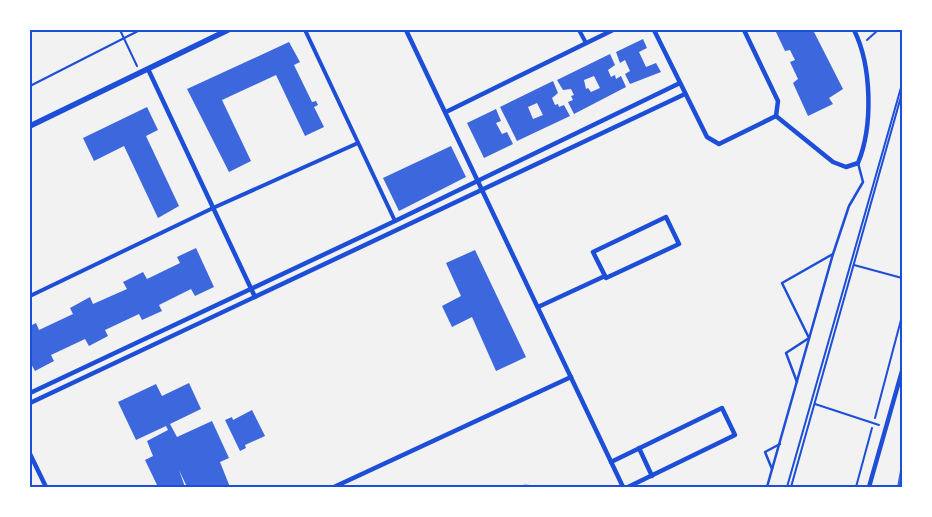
<svg xmlns="http://www.w3.org/2000/svg" width="932" height="517" viewBox="0 0 932 517" font-family="'Roboto Condensed',sans-serif">
  <rect width="100%" height="100%" fill="#f2f2f2"/>
  <g fill="#3d67dc" fill-rule="evenodd">
    <path d="M775 30H813L843 89 829 98 833 104 808 116 793 83 798 79 790 62 795 60 790 50 785 51Z"/>
    <path d="M643 39 647 48 639 52 646 67 656 63 661 72 630 84 625 74 630 71 625 60 620 63 616 52Z"/>
    <path d="M289 42 300 62 294 65 312 102 316 101 318 105 314 107 324 127 305 136 276 75 222 100 251 161 229 172 187 89Z"/>
    <path d="M610 54 615 65 608 70 611 77 615 75 616 79 621 76 626 87 574 114 568 102 573 100 571 96 574 95 571 89 563 90 557 80ZM594 76 600 88 591 92 588 88 586 89 584 80Z"/>
    <path d="M553 81 558 93 552 98 555 105 558 104 559 107 564 105 570 116 517 141 500 107ZM537 103 543 115 533 119 528 107Z"/>
    <path d="M147 107 158 130 146 136 179 206 158 218 124 146 94 161 83 138Z"/>
    <path d="M496 109 501 121 496 123 502 134 507 132 513 144 484 158 467 123Z"/>
    <path d="M451 146 466 177 399 211 383 178Z"/>
    <path d="M196 248 214 287 195 296 191 289 159 305 162 311 142 320 139 314 105 330 108 336 89 346 85 339 51 355 54 361 35 371 30 362V326L36 323 39 330 73 314 70 308 90 297 93 304 127 289 123 282 143 272 147 279 180 263 177 257Z"/>
    <path d="M475 250 526 357 496 371 472 317 452 327 442 306 461 296 446 263Z"/>
    <path d="M189 383 201 409 170 424 177 437 212 421 229 458 220 462 230 487H187L179 470 185 487H158L145 460 153 456 147 441 168 430 166 426 136 440 118 402 156 384 162 396Z"/>
    <path d="M252 410 265 436 245 445 246 448 240 451 225 420 232 417 233 420Z"/>
    <path d="M901 465 902 487H897Z"/>
  </g>
  <g fill="none" stroke-linecap="round" stroke-linejoin="round">
    <g stroke="#1d4ed8" stroke-width="2">
      <path d="M120 30 137 66"/>
      <path d="M867 40 878 30"/>
      <path d="M30 86 140 30"/>
      <path d="M854 265 902 278"/>
      <path d="M815 404 879 425"/>
      <path d="M875 418 902 316"/>
      <path d="M30 486 31 487"/>
      <path d="M787 487 902 84"/>
      <path d="M791 487 902 93"/>
      <path d="M856 487 872 428"/>
    </g>
    <g stroke="#1d4ed8" stroke-width="2.5">
      <path d="M797 382 786 353 809 338 782 283 833 254"/>
      <path d="M772 469 765 452 780 444"/>
      <path d="M767 487 833 254 849 206 863 182 858 163"/>
    </g>
    <g stroke="#1d4ed8" stroke-width="4">
      <path d="M305 30 395 221"/>
      <path d="M579 30 586 43"/>
      <path d="M30 296 213 208 358 143"/>
    </g>
    <g stroke="#1d4ed8" stroke-width="4.5">
      <path d="M406 30 623 487"/>
      <path d="M654 30 707 137 719 144 776 116"/>
      <path d="M744 30 778 101 776 116"/>
      <path d="M148 69 255 297"/>
      <path d="M446 112 613 30"/>
      <path d="M776 116 833 162 846 167 858 163C873 127 872 66 854 30"/>
      <path d="M666 217 679 244 606 278 593 252Z"/>
      <path d="M538 307 605 276"/>
      <path d="M30 393 395 221 680 83"/>
      <path d="M30 403 685 94"/>
      <path d="M639 448 652 476"/>
      <path d="M30 454 46 487"/>
      <path d="M611 462 722 408 735 435 628 487"/>
      <path d="M334 487 571 377"/>
      <path d="M524 487H528"/>
      <path d="M869 487 902 371"/>
    </g>
    <path stroke="#1d4ed8" stroke-width="5.5" d="M30 126 228 30"/>
  </g>
  <rect width="932" height="517" fill="none" stroke="#ffffff" stroke-width="62"/>
  <rect x="31" y="31" width="870" height="455" fill="none" stroke="#1d4ed8" stroke-width="2"/>
</svg>
